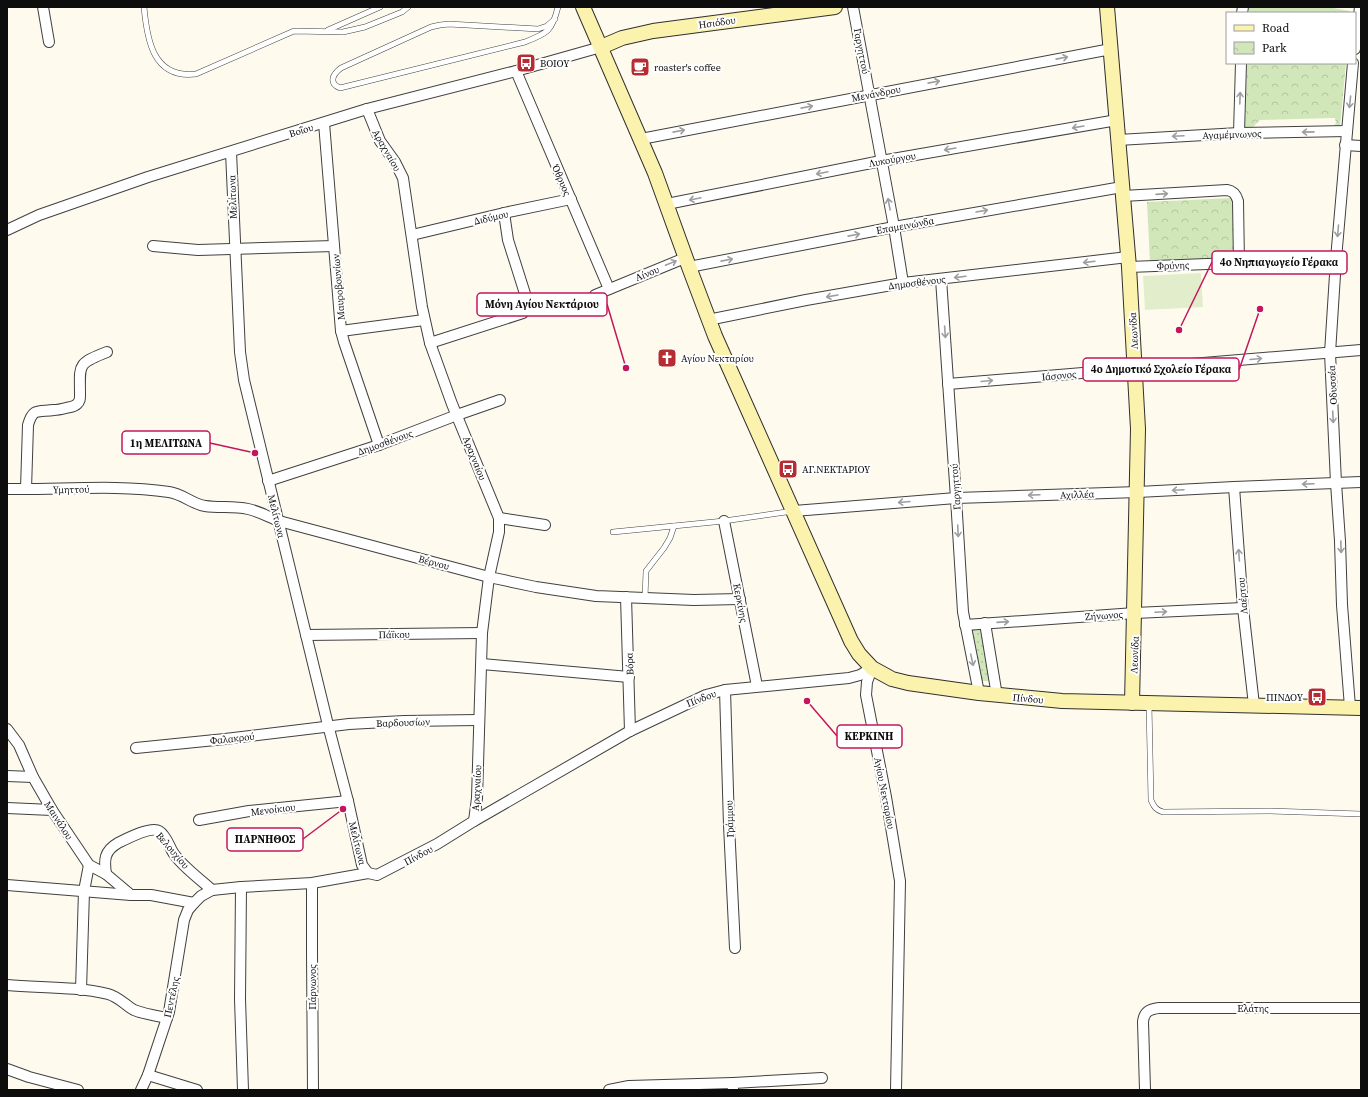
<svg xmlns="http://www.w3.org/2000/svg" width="1368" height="1097" viewBox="0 0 1368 1097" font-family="'Source Serif 4',serif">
  <defs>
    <pattern id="grass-dots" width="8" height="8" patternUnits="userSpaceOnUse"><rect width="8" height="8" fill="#d1e7ba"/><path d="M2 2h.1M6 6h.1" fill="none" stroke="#b2c59f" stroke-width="1.8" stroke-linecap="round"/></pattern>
    <pattern id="park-crowns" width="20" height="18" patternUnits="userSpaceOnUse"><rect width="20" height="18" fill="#d1e7ba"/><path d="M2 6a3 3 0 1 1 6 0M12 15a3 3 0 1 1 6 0" fill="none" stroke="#b2c59f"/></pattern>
  </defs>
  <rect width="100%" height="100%" fill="#fefbee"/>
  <path fill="url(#grass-dots)" d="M977 629 983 630 992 681H981L972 630Z"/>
  <g fill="url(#park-crowns)">
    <path d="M1249 7H1328L1350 11V13H1249Z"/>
    <path d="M1247 63H1346L1340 127H1333L1336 123 1335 118 1260 120 1249 131 1245 130Z"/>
    <path d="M1232 198 1234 250C1228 251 1224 254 1224 260L1150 263 1147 202Z"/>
  </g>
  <path fill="#e2eecb" d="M1201 273 1203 307 1145 310 1143 276Z"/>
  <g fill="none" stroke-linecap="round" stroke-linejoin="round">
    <g stroke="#404040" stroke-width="6">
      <g id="lane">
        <path d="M144 7C147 40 153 79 196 74L294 31 343 32 365 27 402 12 408 7"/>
        <path d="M555 19 547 26 538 29 449 24 440 25 431 27 341 68C333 74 328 83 340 88L525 42C548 33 552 31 558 7"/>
        <path d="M328 30 380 7"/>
        <path d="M613 532 724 521 793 511"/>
        <path d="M645 598 646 571 664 548 670 538 674 526"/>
        <path d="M1149 705 1151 800C1154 807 1156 810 1163 812L1270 811 1361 814"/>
      </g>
    </g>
    <g stroke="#404040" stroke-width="12">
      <g id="street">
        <path d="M43 7 49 42"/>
        <path d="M853 7 894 227 903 283"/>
        <path d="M1242 13 1243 7"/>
        <path d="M1355 49 1360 7"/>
        <path d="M516 71 609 289"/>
        <path d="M367 109 380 141 395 162 403 178 422 307 430 343 452 404 499 518V532L489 577 482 633 477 798 474 821"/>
        <path d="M324 123 341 331 344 342 379 445"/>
        <path d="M1239 133 1241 63"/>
        <path d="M641 139 1111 49"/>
        <path d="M1118 140 1239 133 1347 131"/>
        <path d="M1345 145 1361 146"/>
        <path d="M231 152 240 352 244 380 328 725 348 801 362 865 368 873"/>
        <path d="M1123 196 1227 190C1233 191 1236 194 1238 201L1239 263"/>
        <path d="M667 204 881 161 1117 120"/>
        <path d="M7 230 39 215 148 177 367 109 516 71 601 47"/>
        <path d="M412 235 504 213 571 199"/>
        <path d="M153 246 198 250 334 246"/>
        <path d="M689 267 894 227 1122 187"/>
        <path d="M1129 267 1336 259"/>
        <path d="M941 279 956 498 963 612 979 693"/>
        <path d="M595 295 685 258"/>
        <path d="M708 320 806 300 903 283 1128 257"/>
        <path d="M341 331 424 320"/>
        <path d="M430 343 523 313 527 308V300L508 240 504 213"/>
        <path d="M948 384 1361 350"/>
        <path d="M268 481 379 445 457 415 500 400"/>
        <path d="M1234 487 1243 608 1254 705"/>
        <path d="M7 489C61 490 115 484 169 492 183 494 192 504 205 506 219 508 234 506 248 509 258 511 269 517 279 521L489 577 536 587 596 596 694 600 740 599"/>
        <path d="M26 489 28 425C33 407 39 412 54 410 58 410 62 409 66 408 70 407 74 407 77 404 80 401 80 399 80 395 80 365 76 364 107 352"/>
        <path d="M794 511 956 498 1138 492 1234 487 1361 482"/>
        <path d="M499 518 545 525"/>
        <path d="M724 521 757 686"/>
        <path d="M626 597 630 731"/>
        <path d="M985 623 997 696"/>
        <path d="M965 625 1135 613 1243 608"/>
        <path d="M306 635 482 633"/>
        <path d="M482 664 629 677"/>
        <path d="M872 668 867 682 866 695 886 797 900 881 896 1090"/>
        <path d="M725 690 729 825 735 948"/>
        <path d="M1350 707 1342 605 1340 541 1336 483 1330 353 1336 259 1353 63"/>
        <path d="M7 729 19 745 33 777 52 810 89 865 106 874 131 895"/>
        <path d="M136 748 225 739 349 724 404 721 478 720"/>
        <path d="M7 776 33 777"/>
        <path d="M7 808 52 810"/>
        <path d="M199 820 249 811 348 801"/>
        <path d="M106 874C104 860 104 851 118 843 126 839 151 826 159 831 167 836 169 847 174 854 183 867 200 879 212 890"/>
        <path d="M312 883V953L313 1090"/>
        <path d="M7 885 131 895H151L194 903"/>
        <path d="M241 887 240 999 243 1090"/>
        <path d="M7 985C40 988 75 986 108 994 119 997 125 1005 134 1010 144 1014 157 1016 167 1018"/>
        <path d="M81 990 84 891 89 865"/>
        <path d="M7 1069 29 1077 78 1090"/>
        <path d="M148 1075 197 1090"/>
        <path d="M733 1083 822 1078"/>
        <path d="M141 1090 148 1075 169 1012 184 920 188 910 194 903 201 896 212 890 241 887 312 883 368 873 377 875 437 844 474 821 630 731 706 695 725 690 849 678 860 675 872 668"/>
        <path d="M609 1090 629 1086 733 1083V1090"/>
        <path d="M1145 1090 1143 1022C1144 1012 1149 1009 1159 1008H1361"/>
      </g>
    </g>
    <g stroke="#2f2f2f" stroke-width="16">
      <g id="secondary">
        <path d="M583 7 655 173 689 267 715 336 851 641 859 654 872 668 892 679 908 683 979 693 1062 701 1361 708"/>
        <path d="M1107 7 1129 267 1138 429 1132 703"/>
        <path d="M601 47 622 38 653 31 835 7"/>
      </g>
    </g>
    <use href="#lane" stroke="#fff" stroke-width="5"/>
    <use href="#street" stroke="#fff" stroke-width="10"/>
    <use href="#secondary" stroke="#fbf3ad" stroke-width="14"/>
  </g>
  <defs><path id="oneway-shaft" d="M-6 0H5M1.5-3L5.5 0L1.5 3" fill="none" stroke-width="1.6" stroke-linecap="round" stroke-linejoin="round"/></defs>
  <g stroke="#9e9e9e">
    <use href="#oneway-shaft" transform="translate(1062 58) rotate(-11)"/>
    <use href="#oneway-shaft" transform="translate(934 82) rotate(-11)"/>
    <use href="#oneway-shaft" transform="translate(1240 98) rotate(-88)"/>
    <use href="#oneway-shaft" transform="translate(1350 102) rotate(96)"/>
    <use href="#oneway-shaft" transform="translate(807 107) rotate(-11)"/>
    <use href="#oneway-shaft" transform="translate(1078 127) rotate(170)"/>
    <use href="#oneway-shaft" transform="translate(679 131) rotate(-11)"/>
    <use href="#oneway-shaft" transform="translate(1308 132) rotate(179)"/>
    <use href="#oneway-shaft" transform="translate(1178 136) rotate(177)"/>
    <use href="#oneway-shaft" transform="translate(950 149) rotate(170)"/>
    <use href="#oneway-shaft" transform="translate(822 173) rotate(168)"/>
    <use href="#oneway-shaft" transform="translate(1162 194) rotate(-4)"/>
    <use href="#oneway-shaft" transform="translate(695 199) rotate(168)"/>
    <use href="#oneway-shaft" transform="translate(889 204) rotate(-101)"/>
    <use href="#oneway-shaft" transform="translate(982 211) rotate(-10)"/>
    <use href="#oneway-shaft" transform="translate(1338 231) rotate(95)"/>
    <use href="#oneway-shaft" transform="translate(854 235) rotate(-11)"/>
    <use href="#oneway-shaft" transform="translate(727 260) rotate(-11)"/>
    <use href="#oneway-shaft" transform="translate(1089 262) rotate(173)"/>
    <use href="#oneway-shaft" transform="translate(671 263) rotate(-22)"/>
    <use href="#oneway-shaft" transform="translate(960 277) rotate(173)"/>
    <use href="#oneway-shaft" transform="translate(832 296) rotate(170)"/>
    <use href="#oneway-shaft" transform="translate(945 332) rotate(86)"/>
    <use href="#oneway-shaft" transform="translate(1256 359) rotate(-5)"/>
    <use href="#oneway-shaft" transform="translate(987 381) rotate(-5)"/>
    <use href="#oneway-shaft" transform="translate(1333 417) rotate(87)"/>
    <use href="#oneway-shaft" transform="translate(1308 484) rotate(178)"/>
    <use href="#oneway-shaft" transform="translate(1178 490) rotate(177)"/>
    <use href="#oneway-shaft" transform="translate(1034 495) rotate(178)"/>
    <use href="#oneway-shaft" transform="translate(904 502) rotate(175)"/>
    <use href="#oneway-shaft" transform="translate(958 531) rotate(87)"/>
    <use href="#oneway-shaft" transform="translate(1341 547) rotate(88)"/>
    <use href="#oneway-shaft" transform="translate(1239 555) rotate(-94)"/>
    <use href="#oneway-shaft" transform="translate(1161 612) rotate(-3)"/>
    <use href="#oneway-shaft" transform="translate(1003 622) rotate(-4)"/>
    <use href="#oneway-shaft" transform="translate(972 660) rotate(78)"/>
  </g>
  <defs>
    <g id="bus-square" transform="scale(1)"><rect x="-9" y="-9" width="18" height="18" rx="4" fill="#b62c32" stroke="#fff"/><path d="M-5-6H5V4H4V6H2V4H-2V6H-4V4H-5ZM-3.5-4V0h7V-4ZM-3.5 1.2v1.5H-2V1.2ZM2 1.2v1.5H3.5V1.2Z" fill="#fff"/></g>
    <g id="cafe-square" transform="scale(1)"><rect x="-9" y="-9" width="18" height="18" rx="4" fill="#b62c32" stroke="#fff"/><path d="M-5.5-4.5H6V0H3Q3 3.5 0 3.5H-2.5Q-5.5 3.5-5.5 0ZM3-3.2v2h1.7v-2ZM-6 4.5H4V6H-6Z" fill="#fff"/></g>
    <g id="church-square" transform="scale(1)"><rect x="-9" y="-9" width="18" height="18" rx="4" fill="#b62c32" stroke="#fff"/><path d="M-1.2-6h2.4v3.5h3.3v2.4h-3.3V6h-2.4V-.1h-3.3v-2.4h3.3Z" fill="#fff"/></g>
  </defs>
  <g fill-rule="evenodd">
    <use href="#bus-square" x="526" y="63"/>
    <use href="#cafe-square" x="640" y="67"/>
    <use href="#church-square" x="667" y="358"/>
    <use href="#bus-square" x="788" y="469"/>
    <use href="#bus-square" x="1317" y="697"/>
  </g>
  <g text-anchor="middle" stroke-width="4" stroke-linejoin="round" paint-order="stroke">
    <g font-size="10" fill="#0d0d0d" stroke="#fff">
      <text transform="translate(717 22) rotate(-8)" y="4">Ησιόδου</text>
      <text transform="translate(862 51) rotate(79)" y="4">Γαργηττού</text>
      <text transform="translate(876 93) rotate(-11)" y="4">Μενάνδρου</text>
      <text transform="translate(301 130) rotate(-17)" y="4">Βοΐου</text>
      <text transform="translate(1232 134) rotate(-2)" y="4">Αγαμέμνωνος</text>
      <text transform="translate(387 150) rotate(60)" y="4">Αραχναίου</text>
      <text transform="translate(892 159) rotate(-10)" y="4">Λυκούργου</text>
      <text transform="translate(562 180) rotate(67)" y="4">Όθρυος</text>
      <text transform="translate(232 197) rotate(-92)" y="4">Μελίτωνα</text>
      <text transform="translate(491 217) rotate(-13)" y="4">Διδύμου</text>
      <text transform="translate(905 225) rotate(-10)" y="4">Επαμεινώνδα</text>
      <text transform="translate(1173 265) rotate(-2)" y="4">Φρύνης</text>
      <text transform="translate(647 273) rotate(-22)" y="4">Αίνου</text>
      <text transform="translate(917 282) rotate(-7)" y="4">Δημοσθένους</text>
      <text transform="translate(338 287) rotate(-95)" y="4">Μαυροβουνίων</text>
      <text transform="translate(1133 331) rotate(-93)" y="4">Λεωνίδα</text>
      <text transform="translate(1059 375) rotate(-5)" y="4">Ιάσονος</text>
      <text transform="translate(1332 385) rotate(-93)" y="4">Οδυσσέα</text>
      <text transform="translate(385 442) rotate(-20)" y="4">Δημοσθένους</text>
      <text transform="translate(475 458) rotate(68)" y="4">Αραχναίου</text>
      <text transform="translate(955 487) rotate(-94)" y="4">Γαργηττού</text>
      <text transform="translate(71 489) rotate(-1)" y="4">Υμηττού</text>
      <text transform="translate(1077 494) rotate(-2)" y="4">Αχιλλέα</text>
      <text transform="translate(277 516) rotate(76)" y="4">Μελίτωνα</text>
      <text transform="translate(434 562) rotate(15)" y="4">Βέρνου</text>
      <text transform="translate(1242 596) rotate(-95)" y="4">Λαέρτου</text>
      <text transform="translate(741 603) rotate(79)" y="4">Κερκίνης</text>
      <text transform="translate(1104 615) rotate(-4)" y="4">Ζήνωνος</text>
      <text transform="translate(394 634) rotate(-1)" y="4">Πάϊκου</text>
      <text transform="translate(1134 655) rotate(-88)" y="4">Λεωνίδα</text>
      <text transform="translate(629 664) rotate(-92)" y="4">Βόρα</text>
      <text transform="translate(701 698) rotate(-21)" y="4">Πίνδου</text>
      <text transform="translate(1028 698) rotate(5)" y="4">Πίνδου</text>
      <text transform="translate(403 722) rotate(-2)" y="4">Βαρδουσίων</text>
      <text transform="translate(232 738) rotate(-6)" y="4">Φαλακρού</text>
      <text transform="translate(476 788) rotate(-87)" y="4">Αραχναίου</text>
      <text transform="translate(885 793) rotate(79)" y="4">Αγίου Νεκταρίου</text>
      <text transform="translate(273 809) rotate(-7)" y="4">Μενοίκιου</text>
      <text transform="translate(729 819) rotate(-92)" y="4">Γράμμου</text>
      <text transform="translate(59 820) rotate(57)" y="4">Μαινάλου</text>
      <text transform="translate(358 843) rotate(76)" y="4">Μελίτωνα</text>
      <text transform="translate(173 850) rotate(49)" y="4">Βελουχίου</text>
      <text transform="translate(418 855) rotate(-28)" y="4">Πίνδου</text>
      <text transform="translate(312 987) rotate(-90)" y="4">Πάρνωνος</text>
      <text transform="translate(171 997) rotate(-78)" y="4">Πεντέλης</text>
      <text x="1253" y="1012">Ελάτης</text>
    </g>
    <g font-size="10" fill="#0d0d0d" stroke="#fff" text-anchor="start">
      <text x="540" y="67">ΒΟΙΟΥ</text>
      <text x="654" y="71">roaster's coffee</text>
      <text x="681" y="362">Αγίου Νεκταρίου</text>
      <text x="802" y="473">ΑΓ.ΝΕΚΤΑΡΙΟΥ</text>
      <text x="1303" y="701" text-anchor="end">ΠΙΝΔΟΥ</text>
    </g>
  </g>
  <path fill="none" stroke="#c2185b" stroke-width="1.5" d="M1179 330L1212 262M626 368L607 304M1260 309L1239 370M255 453L210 443M807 701L837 736M343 809L303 839"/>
  <g fill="#c2185b" stroke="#fff" stroke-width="1.5">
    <circle cx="1179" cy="330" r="4"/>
    <circle cx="626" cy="368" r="4"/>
    <circle cx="1260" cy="309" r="4"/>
    <circle cx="255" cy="453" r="4"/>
    <circle cx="807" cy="701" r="4"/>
    <circle cx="343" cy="809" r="4"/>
  </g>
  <g fill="#fff" stroke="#c2185b" stroke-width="1.5">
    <rect x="1212" y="251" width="135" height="23" rx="4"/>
    <rect x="477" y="293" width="130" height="23" rx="4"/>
    <rect x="1083" y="358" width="156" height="23" rx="4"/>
    <rect x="122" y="431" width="88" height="23" rx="4"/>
    <rect x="837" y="725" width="65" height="23" rx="4"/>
    <rect x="227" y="828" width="76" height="23" rx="4"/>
  </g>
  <g font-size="11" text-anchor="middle" font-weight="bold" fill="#0d0d0d">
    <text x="1279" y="266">4ο Νηπιαγωγείο Γέρακα</text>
    <text x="542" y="308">Μόνη Αγίου Νεκτάριου</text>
    <text x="1161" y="373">4ο Δημοτικό Σχολείο Γέρακα</text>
    <text x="166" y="447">1η ΜΕΛΙΤΩΝΑ</text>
    <text x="869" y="740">ΚΕΡΚΙΝΗ</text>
    <text x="265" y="843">ΠΑΡΝΗΘΟΣ</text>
  </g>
  <rect width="1368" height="1097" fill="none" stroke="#0d0d0d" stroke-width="16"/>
  <rect x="1226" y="12" width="130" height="52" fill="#ffffff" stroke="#9e9e9e"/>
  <rect x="1234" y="25" width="20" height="6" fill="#fbf3ad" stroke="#9e9e9e"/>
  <text x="1262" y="32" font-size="12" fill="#0d0d0d">Road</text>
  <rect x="1234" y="42" width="20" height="12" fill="url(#park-crowns)" stroke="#9e9e9e"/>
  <text x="1262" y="52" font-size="12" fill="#0d0d0d">Park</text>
</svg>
